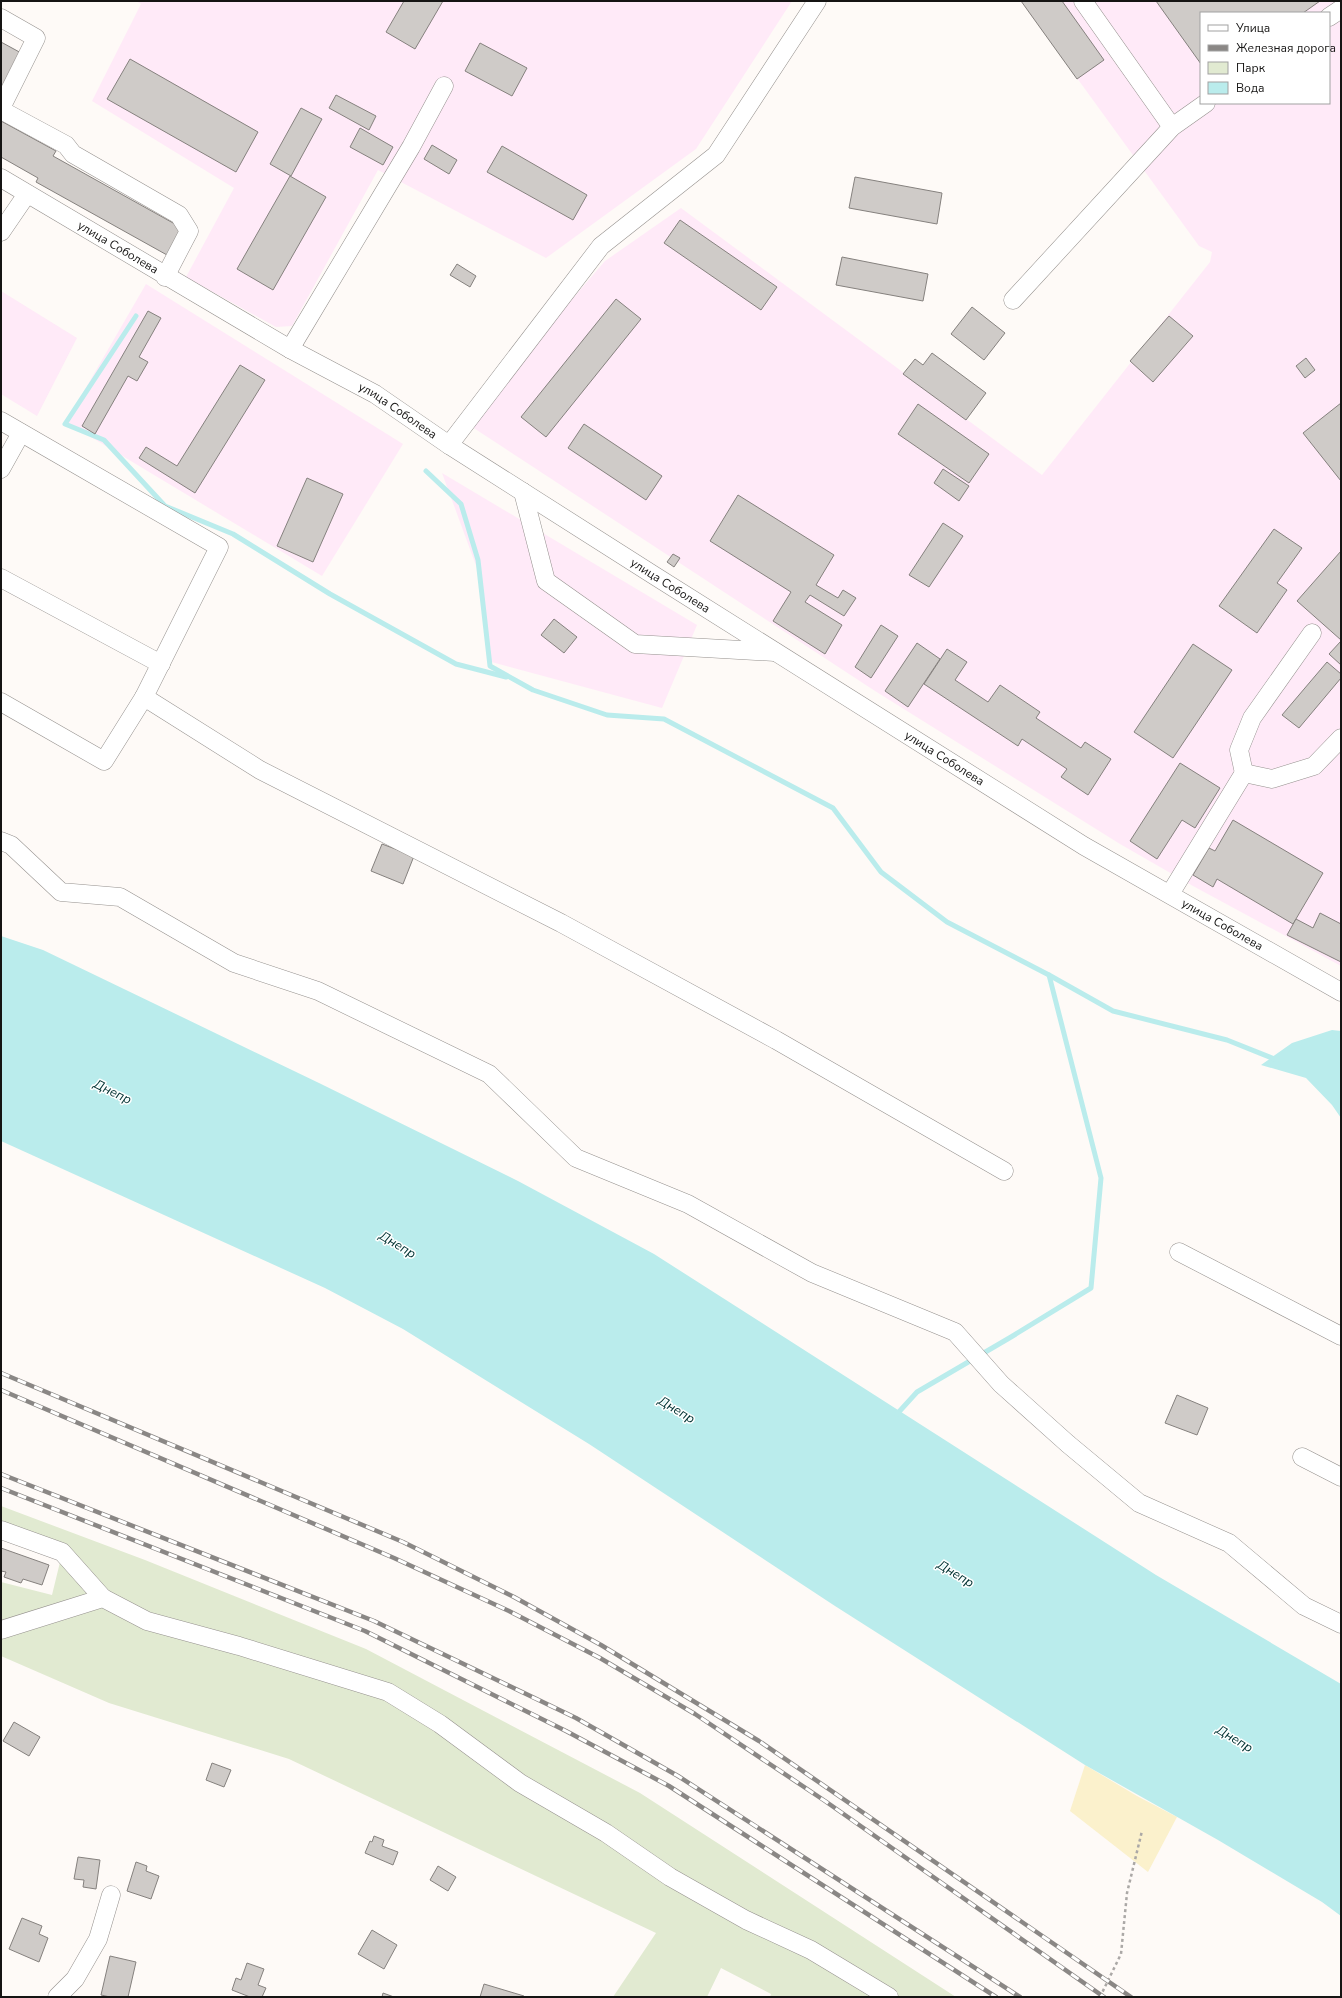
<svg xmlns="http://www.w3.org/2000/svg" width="1342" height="1998" viewBox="0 0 1342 1998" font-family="'Nunito Sans',sans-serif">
  <rect width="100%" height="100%" fill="#fefaf7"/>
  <g fill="#ffeaf8" fill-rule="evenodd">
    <path d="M136 1H792L696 149 546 258 378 170 292 326 276 327 186 277 234 188 92 101 141 4Z"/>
    <path d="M1021 1H1341V966L1193 886 1120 844 875 691 466 423 605 261 681 208 1042 475 1210 262 1212 252 1199 246ZM1201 13H1329V103H1201Z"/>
    <path d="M146 284 403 444 322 576 66 422Z"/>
    <path d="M1 291 77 338 37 416 1 394Z"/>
    <path d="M442 473 697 625 662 708 488 661 478 571Z"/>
  </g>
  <path fill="#e1ead1" d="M1 1506 145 1560 366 1649 640 1793 956 1997H770L771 1994 721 1968 707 1997H613L656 1933 289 1759 109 1703 1 1656V1582L52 1595 61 1558 1 1535Z"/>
  <path fill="#fbf1cc" d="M1085 1765 1137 1796 1177 1817 1148 1872 1070 1811Z"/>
  <g fill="#baecec">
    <path d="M1 936 43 950 319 1083 518 1181 654 1254 1156 1575 1341 1684V1916L1322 1902 1218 1840 1085 1765 835 1606 589 1444 403 1329 325 1288 1 1141Z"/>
    <path d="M1332 1030 1341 1031V1118L1332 1105 1306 1078 1261 1065 1292 1043Z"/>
  </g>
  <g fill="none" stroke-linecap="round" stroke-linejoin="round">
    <g stroke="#baecec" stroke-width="5">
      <path d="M136 316 65 424 104 440 165 506 233 534 330 594 456 664 506 677"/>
      <path d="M426 471 461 504 478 560 490 666 533 690 607 715 664 719 833 808 881 872 947 922 1049 975 1113 1011 1227 1040 1277 1060"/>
      <path d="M897 1414 917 1392 1011 1337 1091 1288 1101 1178 1049 975"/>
    </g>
  </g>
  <g fill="#cfcbc8" stroke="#85817e">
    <path d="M404 1H443L415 49 386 32Z"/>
    <path d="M1021 1H1062L1104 60 1077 79Z"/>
    <path d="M1156 1H1320L1303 13H1201V64Z"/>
    <path d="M1 42 23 54 1 93Z"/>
    <path d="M480 43 527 68 512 96 465 71Z"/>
    <path d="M130 59 258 132 236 172 107 99Z"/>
    <path d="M336 95 376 116 369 130 329 108Z"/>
    <path d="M301 108 322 119 291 176 270 164Z"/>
    <path d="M1 121 56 151 53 156 182 228 167 255 36 182 38 178 1 157Z"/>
    <path d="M360 128 393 147 383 165 350 147Z"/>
    <path d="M432 145 457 160 449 174 424 159Z"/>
    <path d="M502 146 587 195 573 220 487 172Z"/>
    <path d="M290 176 326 197 273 290 237 269Z"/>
    <path d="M855 177 942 193 937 224 849 208Z"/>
    <path d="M680 220 777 287 761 310 664 243Z"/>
    <path d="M842 257 928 274 923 301 836 285Z"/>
    <path d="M457 264 476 276 470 287 450 275Z"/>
    <path d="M616 299 641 319 546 437 521 417Z"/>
    <path d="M972 307 1005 333 984 360 951 334Z"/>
    <path d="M148 311 161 318 139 357 148 362 137 381 128 376 95 434 82 426Z"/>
    <path d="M1169 316 1193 336 1153 382 1130 361Z"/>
    <path d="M932 353 986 393 966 420 903 374 915 359 923 365Z"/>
    <path d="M1306 358 1315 370 1305 378 1296 366Z"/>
    <path d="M240 365 265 380 195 493 139 458 146 447 177 466Z"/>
    <path d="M1341 403V481L1303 433Z"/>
    <path d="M918 404 989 454 969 483 898 434Z"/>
    <path d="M584 424 662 476 646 500 568 448Z"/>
    <path d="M943 469 969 486 959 501 934 483Z"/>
    <path d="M307 478 343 494 313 562 277 546Z"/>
    <path d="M738 495 834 555 816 585 838 598 843 590 856 598 844 616 810 595 805 602 842 625 825 654 773 621 791 592 710 541Z"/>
    <path d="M943 523 963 536 929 587 909 575Z"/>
    <path d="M1274 529 1302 548 1277 583 1287 590 1257 633 1219 606Z"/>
    <path d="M1341 551V640L1297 601Z"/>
    <path d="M673 554 680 558 674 567 667 562Z"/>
    <path d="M554 619 577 637 564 653 541 635Z"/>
    <path d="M881 625 898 636 871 678 855 667Z"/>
    <path d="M1341 641V665L1329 654Z"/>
    <path d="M917 643 940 659 908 707 885 691Z"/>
    <path d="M1193 644 1232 670 1173 758 1134 732Z"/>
    <path d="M947 649 967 662 955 680 988 702 1000 685 1040 712 1036 718 1081 748 1085 742 1111 759 1088 795 1061 777 1067 769 1022 739 1018 746 924 684Z"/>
    <path d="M1327 662 1341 674V678L1299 728 1282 715Z"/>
    <path d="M1180 763 1220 788 1195 828 1182 820 1157 859 1130 841Z"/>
    <path d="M1233 820 1323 873 1293 924 1217 879 1213 887 1193 875 1209 848 1215 851Z"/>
    <path d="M382 844 414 856 403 884 371 871Z"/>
    <path d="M1320 913 1341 924V962L1287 935 1296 919 1313 928Z"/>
    <path d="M1177 1395 1208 1408 1197 1435 1165 1423Z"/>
    <path d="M1 1548 49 1565 42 1585 23 1579 21 1583 4 1577 6 1572 1 1571Z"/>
    <path d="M14 1722 40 1737 29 1756 3 1741Z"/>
    <path d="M212 1763 231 1770 224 1787 206 1780Z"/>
    <path d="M374 1836 384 1840 382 1846 398 1852 393 1865 365 1853 370 1841 372 1842Z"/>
    <path d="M78 1857 100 1860 96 1889 83 1887 84 1880 74 1879Z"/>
    <path d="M136 1862 147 1866 146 1871 159 1876 151 1899 127 1891Z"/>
    <path d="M438 1866 456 1877 448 1891 430 1880Z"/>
    <path d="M22 1918 42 1926 39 1934 48 1938 39 1962 9 1949Z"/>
    <path d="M372 1930 397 1945 384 1969 358 1954Z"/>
    <path d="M110 1956 136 1962 128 1997H110L101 1995Z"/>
    <path d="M247 1963 264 1969 258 1985 266 1988 262 1997H250L232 1990 236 1978 241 1980Z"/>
    <path d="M484 1984 524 1996 523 1997H480Z"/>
    <path d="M383 1993 394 1997H382Z"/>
  </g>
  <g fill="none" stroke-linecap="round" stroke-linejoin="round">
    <g stroke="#95918e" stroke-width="19">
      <g id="minor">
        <path d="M1083 1 1172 127"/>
        <path d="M1329 17 1341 9"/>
        <path d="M1 18 36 38 1 108"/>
        <path d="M1 110 66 145 73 154 179 215 189 231 165 277"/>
        <path id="s1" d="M1 178 290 349 375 394 449 445 655 576 1084 846 1341 992"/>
        <path d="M1 232 27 194"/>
        <path d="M1013 300 1172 127 1206 103"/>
        <path d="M290 349 411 147 444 86"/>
        <path d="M1 421 219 547 144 697 260 770 561 923 776 1040 1004 1171"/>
        <path d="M449 445 601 246 716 155 817 1"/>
        <path d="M1 469 21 433"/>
        <path d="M523 492 546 581 635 644 775 652"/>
        <path d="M1 578 161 664"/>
        <path d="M1 702 104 761 144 697"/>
        <path d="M1244 773 1239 750 1252 718 1312 633"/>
        <path d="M1 841 11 845 61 892 120 897 234 963 318 991 489 1074 576 1158 688 1204 812 1273 955 1332 1001 1384 1068 1444 1139 1503 1229 1543 1304 1606 1341 1624"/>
        <path d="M1170 894 1244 773 1272 779 1314 766 1341 738"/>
        <path d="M1179 1252 1341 1336"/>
        <path d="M1302 1457 1341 1477"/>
        <path d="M1 1530 62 1552 103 1598"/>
        <path d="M1 1630 103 1598 147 1621 239 1646 388 1692 440 1724 520 1783 606 1833 670 1877 746 1920 811 1950 889 1997"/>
        <path d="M57 1997 75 1979 98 1939 111 1895"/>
      </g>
    </g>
    <path stroke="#aba8a6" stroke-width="2.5" stroke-dasharray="3 3" stroke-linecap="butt" d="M1100 1997 1121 1954 1127 1893 1142 1831"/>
    <use href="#minor" stroke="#fff" stroke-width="18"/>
    <g stroke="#8a8785" stroke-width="4.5">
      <g id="rail">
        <path d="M1 1373 403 1542 514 1597 601 1645 759 1741 1131 1997"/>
        <path d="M1 1390 394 1558 509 1611 600 1658 695 1714 825 1801 1104 1997"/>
        <path d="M1 1474 374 1621 576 1718 678 1776 1020 1997"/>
        <path d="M1 1488 365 1631 566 1731 669 1786 996 1997"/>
      </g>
    </g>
    <use href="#rail" stroke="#fff" stroke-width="3" stroke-dasharray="9" stroke-linecap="butt"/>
  </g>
  <g text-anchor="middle" stroke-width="3" stroke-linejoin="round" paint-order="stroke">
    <g font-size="12" fill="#151413" stroke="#fff">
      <text dy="4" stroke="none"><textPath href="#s1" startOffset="136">улица Соболева</textPath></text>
      <text dy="4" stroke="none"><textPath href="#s1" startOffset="460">улица Соболева</textPath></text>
      <text dy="4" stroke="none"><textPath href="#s1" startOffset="784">улица Соболева</textPath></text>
      <text dy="4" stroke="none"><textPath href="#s1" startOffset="1108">улица Соболева</textPath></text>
      <text dy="4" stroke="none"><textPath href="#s1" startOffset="1432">улица Соболева</textPath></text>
    </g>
    <g font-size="13" font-style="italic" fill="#013232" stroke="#fff">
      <text transform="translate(113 1091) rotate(26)" y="5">Днепр</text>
      <text transform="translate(398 1244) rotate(31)" y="5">Днепр</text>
      <text transform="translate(677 1409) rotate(31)" y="5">Днепр</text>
      <text transform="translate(956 1573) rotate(31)" y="5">Днепр</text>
      <text transform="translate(1235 1738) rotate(31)" y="5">Днепр</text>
    </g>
  </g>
  <rect width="1342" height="1998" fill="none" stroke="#151413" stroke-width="4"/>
  <rect x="1200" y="12" width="130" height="92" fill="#ffffff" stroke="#a1a1a1"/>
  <rect x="1208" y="25" width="20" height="6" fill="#ffffff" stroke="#a1a1a1"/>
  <text x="1236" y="32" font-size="12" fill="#151413">Улица</text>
  <rect x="1208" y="45" width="20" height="6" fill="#8a8785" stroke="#a1a1a1"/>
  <text x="1236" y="52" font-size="12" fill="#151413">Железная дорога</text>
  <rect x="1208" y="62" width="20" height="12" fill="#e1ead1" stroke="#a1a1a1"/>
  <text x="1236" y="72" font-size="12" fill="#151413">Парк</text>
  <rect x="1208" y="82" width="20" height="12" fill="#baecec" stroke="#a1a1a1"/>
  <text x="1236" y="92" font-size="12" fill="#151413">Вода</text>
</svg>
